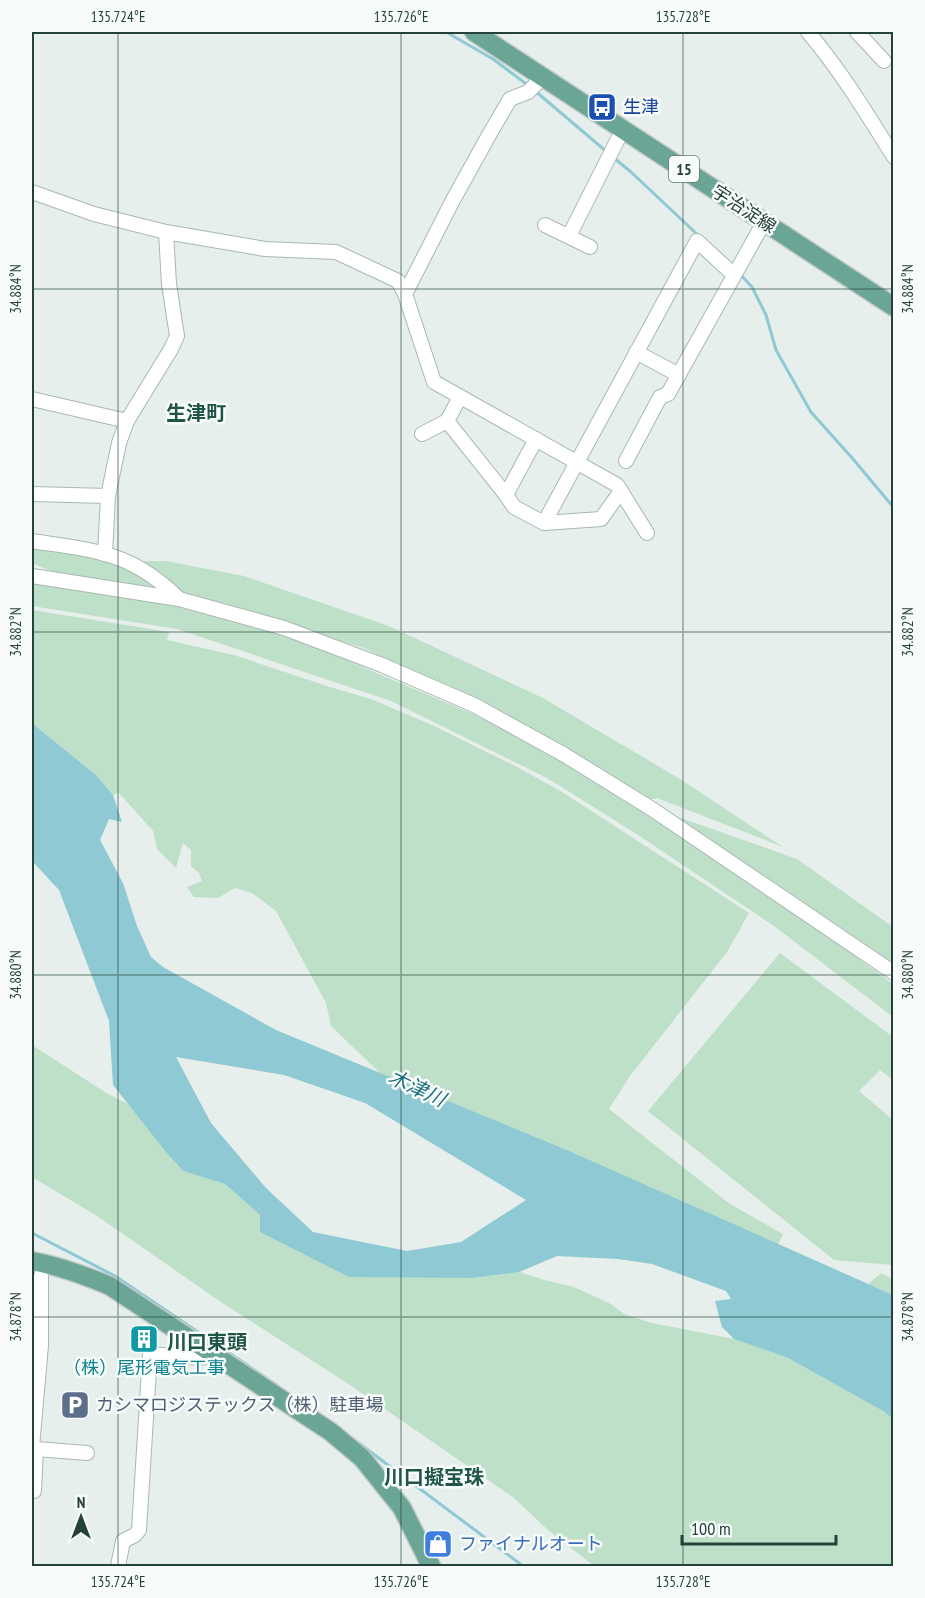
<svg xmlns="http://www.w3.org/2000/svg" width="925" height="1598" viewBox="0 0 925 1598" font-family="'PT Sans Narrow','Noto Sans JP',sans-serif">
  <rect width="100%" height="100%" fill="#e6efeb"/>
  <g fill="#bfe0c8">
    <path d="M32 546 104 557 123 564 167 593 51 571 32 563Z"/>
    <path d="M132 561H166L244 576 389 626 543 698 680 779 783 847 657 798 646 801 477 702 364 648 182 594Z"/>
    <path d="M32 580 51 582 178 607 288 635 475 715 555 756 646 810 786 905 893 984V1017L774 926 635 833 547 778 391 701 177 629 32 606Z"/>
    <path d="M32 610 169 632 167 640 234 655 330 687 371 699 434 726 515 766 559 790 749 913 727 952 630 1076 609 1109 730 1204 783 1234 778 1245 567 1150 381 1074 331 1026 326 1003 276 911 252 893 235 888 218 898 194 897 187 887 202 881 199 873 191 866V850L183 843 176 868 157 849 153 831 119 793 113 795 97 776 32 723Z"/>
    <path d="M667 813 797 859 893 927V966Z"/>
    <path d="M780 953 893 1037V1077L892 1079 880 1070 859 1091 893 1120V1265L834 1260 648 1111Z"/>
    <path d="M32 1045 108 1094 128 1104 165 1151 183 1171 225 1184 260 1215 261 1232 349 1276 472 1278 519 1272 545 1280 574 1287 611 1304 624 1314 652 1323 734 1339 788 1358 886 1412 893 1419V1566H594L548 1530 514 1498 347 1383 221 1302 97 1216 32 1177Z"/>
    <path d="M881 1273 893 1279V1295L868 1284Z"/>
  </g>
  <path fill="#8ec9d4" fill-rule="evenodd" d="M32 723 97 776 113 795 122 822 109 819 100 840 123 883 137 926 151 957 163 967 276 1030 567 1150 893 1295V1419L885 1412 788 1358 734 1339 722 1327 715 1301 731 1299 726 1291 652 1264 618 1259 557 1256 519 1272 472 1278 349 1277 260 1232V1215L225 1184 183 1171 165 1151 113 1085 109 1021 59 890 32 861ZM176 1057 284 1075 365 1103 526 1200 461 1242 407 1251 313 1232 266 1188 211 1123Z"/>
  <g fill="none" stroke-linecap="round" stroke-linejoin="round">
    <g stroke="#8ec9d4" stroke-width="3">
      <path d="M446 32 493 59 529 86"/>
      <path d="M534 90 607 152"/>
      <path d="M614 158 631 172 700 237"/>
      <path d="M740 274 752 287 766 315 776 350 811 412 853 459 894 508"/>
      <path d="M32 1233 115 1276 278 1386"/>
      <path d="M352 1438 523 1566"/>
    </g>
    <g stroke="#a8b8b2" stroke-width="16">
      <g id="minor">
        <path d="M808 32C841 71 867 114 894 157"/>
        <path d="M857 32 884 61"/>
        <path d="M32 192 94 214 166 232 265 249 336 252 398 281 405 294 434 382 617 485 647 533"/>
        <path d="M545 225 590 247"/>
        <path d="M569 236 623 129"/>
        <path d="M405 294 453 200 489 135 510 99 528 92 543 77"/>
        <path d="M636 352 679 375"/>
        <path d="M32 399 127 421"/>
        <path d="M447 421 506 495 514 507 544 523 601 519 621 491"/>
        <path d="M422 434 447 421 460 397"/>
        <path d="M626 461 660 397 668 394 764 222"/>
        <path d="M32 494 108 496"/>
        <path d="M506 495 536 439"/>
        <path d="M544 523 697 241 734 275"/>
        <path d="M32 541C56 545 81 547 105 554 133 561 159 579 179 599"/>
        <path d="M105 554 108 496 119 443 127 421 171 349 177 336 169 284 166 232"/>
        <path d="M32 576 179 599 284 628 382 665 474 705 563 754 652 809 894 973"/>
        <path d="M32 1346 41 1345V1276"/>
        <path d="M32 1447 41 1345"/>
        <path d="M32 1447 36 1449 87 1453"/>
        <path d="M34 1491 36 1449"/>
        <path d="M118 1566 123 1541 135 1535 139 1530 150 1354 200 1358 214 1355"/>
      </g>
    </g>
    <g stroke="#c2cac8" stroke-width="21">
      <g id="major">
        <path d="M474 32 894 307"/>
        <path d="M32 1261C59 1266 84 1275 110 1286L331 1432 362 1458 402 1508 431 1566"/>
      </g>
    </g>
    <use href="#minor" stroke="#fff" stroke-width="14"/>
    <use href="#major" stroke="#6aa596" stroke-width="18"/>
  </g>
  <path fill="none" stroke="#24423a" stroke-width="1.5" stroke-opacity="0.45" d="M118 32V1566M401 32V1566M683 32V1566M32 289H894M32 632H894M32 975H894M32 1317H894"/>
  <defs>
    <g id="bus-square" transform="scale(1.5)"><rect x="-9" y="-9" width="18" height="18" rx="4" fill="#1a4fb4" stroke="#f7fbf9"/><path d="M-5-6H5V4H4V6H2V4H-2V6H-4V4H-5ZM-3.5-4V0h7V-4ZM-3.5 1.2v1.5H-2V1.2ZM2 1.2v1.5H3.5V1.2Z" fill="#fff"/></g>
    <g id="building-square" transform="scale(1.5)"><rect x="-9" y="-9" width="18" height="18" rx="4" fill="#0f9aa8" stroke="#f7fbf9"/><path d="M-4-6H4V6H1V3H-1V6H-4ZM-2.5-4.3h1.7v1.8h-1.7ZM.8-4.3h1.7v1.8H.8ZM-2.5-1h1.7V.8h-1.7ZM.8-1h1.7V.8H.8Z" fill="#fff"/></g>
    <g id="parking-square" transform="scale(1.5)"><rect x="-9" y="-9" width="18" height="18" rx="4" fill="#5c6f8a" stroke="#f7fbf9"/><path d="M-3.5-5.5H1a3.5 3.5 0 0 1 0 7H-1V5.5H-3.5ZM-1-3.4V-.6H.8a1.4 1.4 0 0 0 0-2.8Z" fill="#fff"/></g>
    <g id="shop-square" transform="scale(1.5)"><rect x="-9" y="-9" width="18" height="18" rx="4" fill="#3f7fe0" stroke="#f7fbf9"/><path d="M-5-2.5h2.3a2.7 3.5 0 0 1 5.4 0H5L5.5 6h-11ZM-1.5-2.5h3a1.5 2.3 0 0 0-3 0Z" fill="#fff"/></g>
  </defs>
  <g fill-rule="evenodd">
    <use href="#bus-square" x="602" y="107"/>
    <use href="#building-square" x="144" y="1339"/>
    <use href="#parking-square" x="75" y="1405"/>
    <use href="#shop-square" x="438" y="1544"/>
  </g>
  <g text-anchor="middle" stroke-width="5" stroke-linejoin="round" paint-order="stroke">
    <rect fill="#f7fbf9" stroke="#637a73" stroke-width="1.5" x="669" y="156" width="30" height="26" rx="4.5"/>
    <g font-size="16" font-weight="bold" fill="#24423a">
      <text x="684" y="175">15</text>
    </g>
    <g font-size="18" fill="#164399" stroke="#f7fbf9" text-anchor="start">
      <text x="623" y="113">生津</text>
    </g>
    <g font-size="18" fill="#24423a" stroke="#f7fbf9">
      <text transform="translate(744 209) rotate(33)" y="6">宇治淀線</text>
    </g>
    <g font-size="18" fill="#0d838f" stroke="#f7fbf9">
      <text x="144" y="1374">（株）尾形電気工事</text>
    </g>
    <g font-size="18" fill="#4e5e75" stroke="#f7fbf9" text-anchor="start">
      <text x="96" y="1411">カシマロジステックス（株）駐車場</text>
    </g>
    <g font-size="18" fill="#366cbe" stroke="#f7fbf9" text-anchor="start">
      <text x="459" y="1550">ファイナルオート</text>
    </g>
    <g font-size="20" font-weight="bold" fill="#1f5548" stroke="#f7fbf9">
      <text x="196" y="420">生津町</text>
      <text x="207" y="1349">川口東頭</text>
      <text x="434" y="1484">川口擬宝珠</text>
    </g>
    <g font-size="20" font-style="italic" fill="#1c6f80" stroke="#f7fbf9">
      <text transform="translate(417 1088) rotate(25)" y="7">木津川</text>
    </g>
  </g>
  <rect width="925" height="1598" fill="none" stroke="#f7fbf9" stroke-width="66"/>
  <g transform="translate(81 1517)" stroke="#f7fbf9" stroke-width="4.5" paint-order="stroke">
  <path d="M0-4.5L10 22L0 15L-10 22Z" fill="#24423a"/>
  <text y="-9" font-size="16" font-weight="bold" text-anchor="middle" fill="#24423a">N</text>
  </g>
  <path d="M682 1535v9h154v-9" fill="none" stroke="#24423a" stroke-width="3"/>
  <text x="691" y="1535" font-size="18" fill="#24423a" stroke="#f7fbf9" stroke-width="4.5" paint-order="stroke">100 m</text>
  <rect x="33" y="33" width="859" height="1532" fill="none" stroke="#24423a" stroke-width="2"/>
  <g font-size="15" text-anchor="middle" fill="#24423a">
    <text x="118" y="22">135.724°E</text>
    <text x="401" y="22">135.726°E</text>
    <text x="683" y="22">135.728°E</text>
    <text transform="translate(16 289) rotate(-90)" y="5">34.884°N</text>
    <text transform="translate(908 289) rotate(-90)" y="5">34.884°N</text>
    <text transform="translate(16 632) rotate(-90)" y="5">34.882°N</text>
    <text transform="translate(908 632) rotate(-90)" y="5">34.882°N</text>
    <text transform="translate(16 975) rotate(-90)" y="5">34.880°N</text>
    <text transform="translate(908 975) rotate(-90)" y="5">34.880°N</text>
    <text transform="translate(16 1317) rotate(-90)" y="5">34.878°N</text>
    <text transform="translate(908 1317) rotate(-90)" y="5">34.878°N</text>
    <text x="118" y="1587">135.724°E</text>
    <text x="401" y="1587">135.726°E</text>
    <text x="683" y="1587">135.728°E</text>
  </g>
</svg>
